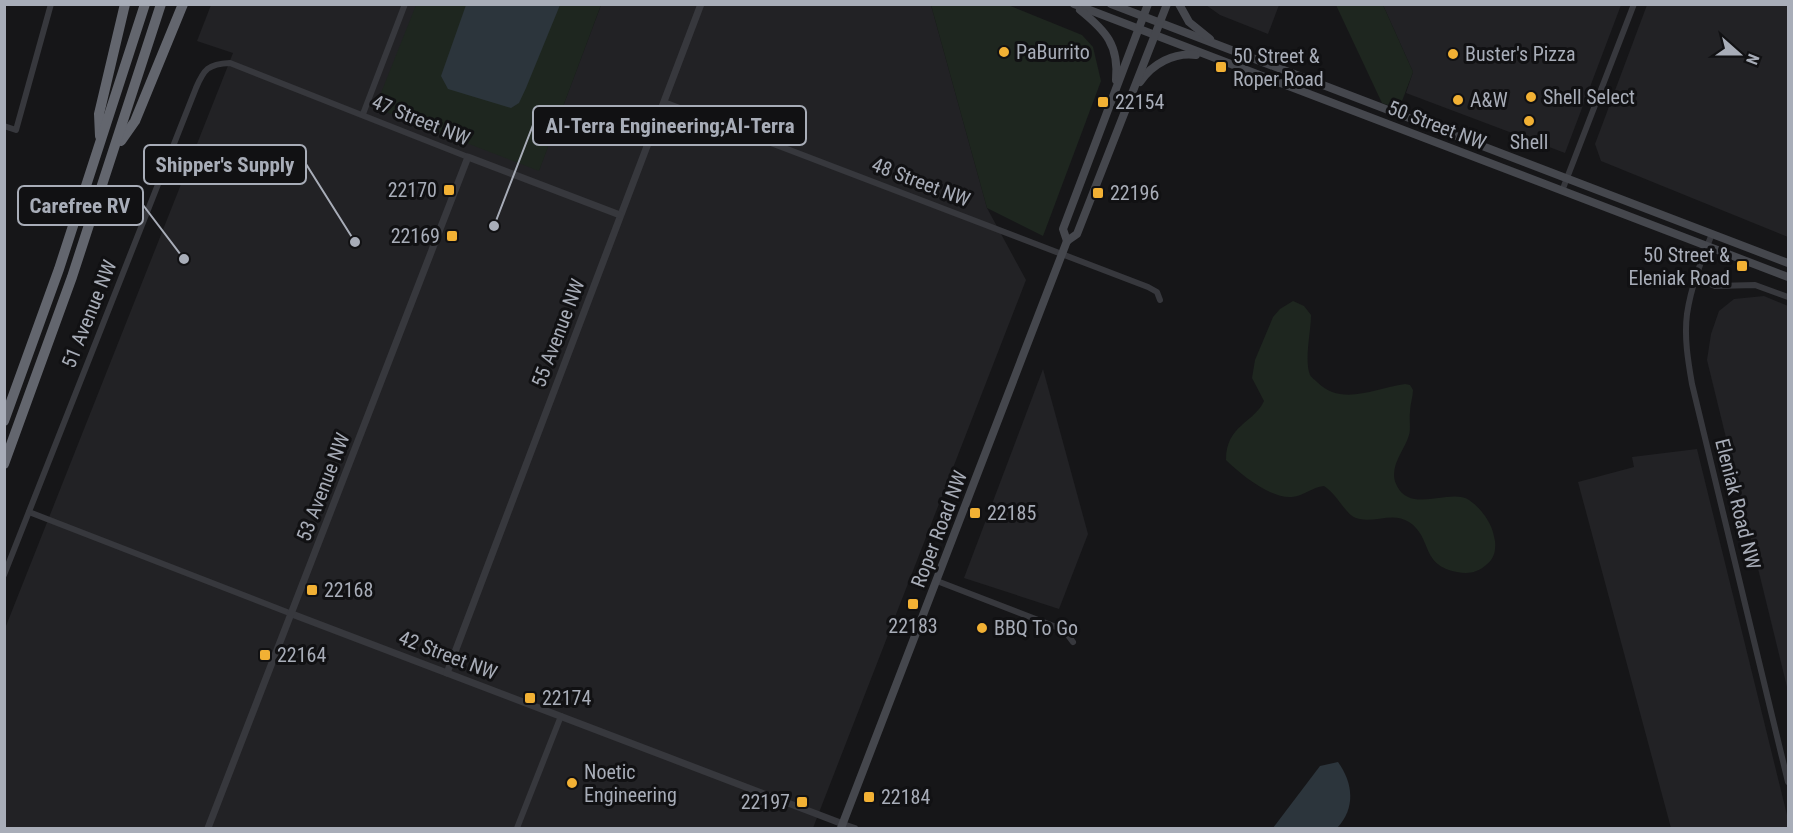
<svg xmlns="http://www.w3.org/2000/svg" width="1793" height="833" viewBox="0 0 1793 833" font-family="'Roboto Condensed',sans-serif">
  <rect width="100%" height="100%" fill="#161618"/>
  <g fill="#222225">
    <path d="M211 5H416L539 170 601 5H931L987 208 1026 280 813 828H5L4 631 233 53 197 41Z"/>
    <path d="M1206 5H1279L1268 34 1220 15Z"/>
    <path d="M1383 5H1621L1565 153 1406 93 1413 72Z"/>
    <path d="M1647 5H1788V237L1601 161 1595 144Z"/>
    <path d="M1764 296 1788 306V691L1707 360 1711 334 1719 311 1734 299Z"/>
    <path d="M1043 369 1088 534 1059 609 964 578Z"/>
    <path d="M1697 449 1788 819V828H1671L1578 482 1634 467 1632 457Z"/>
  </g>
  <g fill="#1e261f">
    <path d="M416 5H601L539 171 378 109 379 98Z"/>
    <path d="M931 5H1008L1082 35 1093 47 1101 81 1043 236 987 208Z"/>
    <path d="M1336 5H1383L1413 72 1399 109 1382 103Z"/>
    <path d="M1293 301 1304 306 1311 315C1311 332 1304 360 1310 375 1311 377 1316 381 1317 382 1342 407 1375 388 1405 384L1410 385 1413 390C1413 397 1410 404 1410 412 1409 419 1411 428 1409 435 1405 450 1387 468 1397 486 1411 514 1450 488 1469 500 1475 504 1481 510 1485 516 1491 525 1493 530 1495 541 1496 551 1494 559 1486 565 1477 573 1468 574 1457 572 1420 565 1433 538 1409 522 1393 511 1373 524 1356 518 1345 514 1338 495 1324 486 1312 487 1304 496 1292 497 1271 499 1240 474 1226 460 1226 425 1254 423 1264 401L1252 378 1255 360 1273 317 1280 309Z"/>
  </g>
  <g fill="#2c353c">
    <path d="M466 5H560L526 88 519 103 511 108 448 89 441 76Z"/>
    <path d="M1338 762C1353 783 1356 808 1337 828H1273L1320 766Z"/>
  </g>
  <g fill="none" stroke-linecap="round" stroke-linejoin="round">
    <g stroke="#37383d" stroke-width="6">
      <path d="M664 102 1148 287 1157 292 1160 300"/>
      <path d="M363 114 405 4"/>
      <path d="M4 126 16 130 51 4"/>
      <path d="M1562 191 1634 4"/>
      <path d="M1712 234C1702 259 1691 286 1687 314 1684 337 1688 361 1692 384L1788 782"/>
      <path d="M1696 278 1715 286 1755 285 1788 297"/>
      <path d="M29 512 292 614"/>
      <path d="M4 575 196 88C204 69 208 64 230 63L468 157"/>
      <path d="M937 581 1064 630 1073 642"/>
      <path d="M843 824 855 828"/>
      <path d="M517 828 561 716"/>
    </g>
    <g stroke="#37383d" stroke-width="7">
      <path d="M292 614 843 824"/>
      <path d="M447 673 701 4"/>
      <path d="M208 828 468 157 620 215"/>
    </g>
    <g stroke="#45474d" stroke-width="8">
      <path d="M1074 4 1788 277"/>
      <path d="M1111 4 1788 263"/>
      <path d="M1179 4 1189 22 1210 39"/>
      <path d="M1080 10C1106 31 1119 45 1116 80"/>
      <path d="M1140 82C1152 64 1174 52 1196 55"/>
      <path d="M1067 241 1063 229 1148 4"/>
      <path d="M841 828 1067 241 1077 234 1167 4"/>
    </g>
    <g stroke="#63666e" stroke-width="10">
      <path d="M100 136 99 114 125 4"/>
      <path d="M121 141 135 121 183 4"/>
      <path d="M4 421 59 269 145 4"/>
      <path d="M4 464 72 277 161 4"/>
    </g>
  </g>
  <g fill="#f2b134" stroke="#111113" stroke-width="2">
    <circle cx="1004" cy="52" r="6"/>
    <circle cx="1453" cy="54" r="6"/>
    <rect x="1215" y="61" width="12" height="12" rx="3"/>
    <circle cx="1531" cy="97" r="6"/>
    <circle cx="1458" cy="100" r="6"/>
    <rect x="1097" y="96" width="12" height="12" rx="3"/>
    <circle cx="1529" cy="121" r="6"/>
    <rect x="443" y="184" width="12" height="12" rx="3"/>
    <rect x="1092" y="187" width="12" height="12" rx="3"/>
    <rect x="446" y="230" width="12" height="12" rx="3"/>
    <rect x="1736" y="260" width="12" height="12" rx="3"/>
    <rect x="969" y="507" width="12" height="12" rx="3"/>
    <rect x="306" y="584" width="12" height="12" rx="3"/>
    <rect x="907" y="598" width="12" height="12" rx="3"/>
    <circle cx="982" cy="628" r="6"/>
    <rect x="259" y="649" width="12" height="12" rx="3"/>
    <rect x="524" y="692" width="12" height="12" rx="3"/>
    <circle cx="572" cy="783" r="6"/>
    <rect x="863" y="791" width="12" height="12" rx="3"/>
    <rect x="796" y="796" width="12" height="12" rx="3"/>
  </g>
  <g text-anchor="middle" stroke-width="6" stroke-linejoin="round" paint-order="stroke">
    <g font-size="20" fill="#a8adb8" stroke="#111113" text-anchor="start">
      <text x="1016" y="59">PaBurrito</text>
      <text x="1465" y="61">Buster's Pizza</text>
      <text x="1233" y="63">50 Street &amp;<tspan x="1233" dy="23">Roper Road</tspan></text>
      <text x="1543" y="104">Shell Select</text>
      <text x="1470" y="107">A&amp;W</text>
      <text x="1115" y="109">22154</text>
      <text x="1529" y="149" text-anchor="middle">Shell</text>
      <text x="437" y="197" text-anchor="end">22170</text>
      <text x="1110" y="200">22196</text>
      <text x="440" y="243" text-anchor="end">22169</text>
      <text x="1730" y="262" text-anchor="end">50 Street &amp;<tspan x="1730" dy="23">Eleniak Road</tspan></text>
      <text x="987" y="520">22185</text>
      <text x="324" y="597">22168</text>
      <text x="913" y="633" text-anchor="middle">22183</text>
      <text x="994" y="635">BBQ To Go</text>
      <text x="277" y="662">22164</text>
      <text x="542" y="705">22174</text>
      <text x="584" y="779">Noetic<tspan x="584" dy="23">Engineering</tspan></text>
      <text x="881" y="804">22184</text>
      <text x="790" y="809" text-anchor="end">22197</text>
    </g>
    <g font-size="20" fill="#a8adb8" stroke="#111113">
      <text transform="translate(421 120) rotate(22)" y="7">47 Street NW</text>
      <text transform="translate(1437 125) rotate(21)" y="7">50 Street NW</text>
      <text transform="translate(921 182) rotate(21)" y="7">48 Street NW</text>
      <text transform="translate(89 314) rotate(-68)" y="7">51 Avenue NW</text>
      <text transform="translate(558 333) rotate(-69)" y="7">55 Avenue NW</text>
      <text transform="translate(323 487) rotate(-69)" y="7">53 Avenue NW</text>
      <text transform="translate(1738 504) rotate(76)" y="7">Eleniak Road NW</text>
      <text transform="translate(939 529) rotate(-69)" y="7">Roper Road NW</text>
      <text transform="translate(448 655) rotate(21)" y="7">42 Street NW</text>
    </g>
  </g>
  <path fill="none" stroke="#a8adb8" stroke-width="2" d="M494 226L533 125M355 242L306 164M184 259L143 205"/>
  <g fill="#a8adb8" stroke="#111113" stroke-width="2">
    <circle cx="494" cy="226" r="6"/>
    <circle cx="355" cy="242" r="6"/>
    <circle cx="184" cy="259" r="6"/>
  </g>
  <g fill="#111113" stroke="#a8adb8" stroke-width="2">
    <rect x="533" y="106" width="273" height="39" rx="6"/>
    <rect x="144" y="145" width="162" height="39" rx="6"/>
    <rect x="18" y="186" width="125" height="39" rx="6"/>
  </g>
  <g font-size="21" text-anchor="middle" font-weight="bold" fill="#a8adb8">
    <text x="670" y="133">Al-Terra Engineering;Al-Terra</text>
    <text x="225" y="172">Shipper's Supply</text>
    <text x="80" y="213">Carefree RV</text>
  </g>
  <rect width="1793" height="833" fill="none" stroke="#a8adb8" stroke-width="12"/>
  <g transform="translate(1739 54) rotate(111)" stroke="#111113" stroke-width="4.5" paint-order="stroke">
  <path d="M0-4.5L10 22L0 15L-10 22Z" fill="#a8adb8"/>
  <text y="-9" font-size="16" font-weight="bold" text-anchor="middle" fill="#a8adb8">N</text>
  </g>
</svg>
